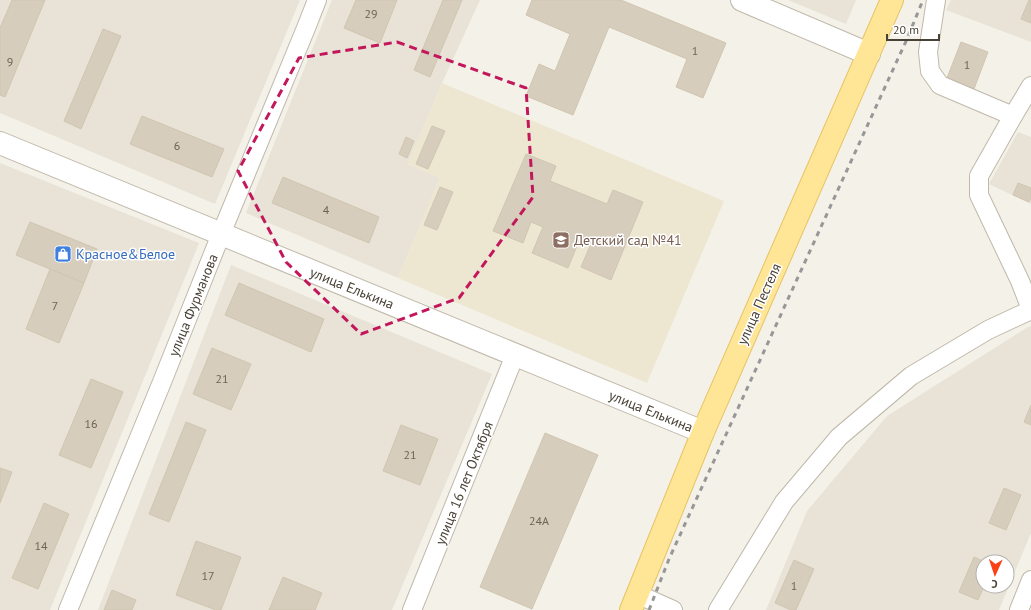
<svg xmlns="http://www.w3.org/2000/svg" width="1031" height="610" viewBox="0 0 1031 610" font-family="'PT Sans',sans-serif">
  <rect width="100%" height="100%" fill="#f4f1e8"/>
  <g fill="#e8e3d6" fill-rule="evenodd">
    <path d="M0 0H300L215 204 0 113Z"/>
    <path d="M332 0H480L442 83 408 164 440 178 398 278 246 213Z"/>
    <path d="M788 0H856L846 24Z"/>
    <path d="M951 0H1031V42L946 10Z"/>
    <path d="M1018 132 1031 137V204L989 184Z"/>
    <path d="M0 163 199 243 50 610H0Z"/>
    <path d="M231 265 492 374 392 610H98Z"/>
    <path d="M1031 326V533L999 610H766L807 511 887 416 1028 327ZM983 562H1007V586H983Z"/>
  </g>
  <path fill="#ede7d1" d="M442 83 724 201 647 383 398 278 440 178 408 164Z"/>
  <g fill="#d6cdbd" stroke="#d1c5b0">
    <path d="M12 0H45L5 97 0 95V28Z"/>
    <path d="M356 0H397L380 43 344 28Z"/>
    <path d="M443 0H462L430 77 414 70Z"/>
    <path d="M532 0H621L726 43 703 98 676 87 687 59 609 27 573 115 526 96 539 64 555 71 570 34 526 15Z"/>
    <path d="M1029 0H1031V23L1021 19Z"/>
    <path d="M103 29 121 36 81 129 64 121Z"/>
    <path d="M961 42 988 52 974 89 947 78Z"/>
    <path d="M142 116 224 149 212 177 130 144Z"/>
    <path d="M432 126 445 131 428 169 416 164Z"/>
    <path d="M406 137 414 141 407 158 399 154Z"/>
    <path d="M526 154 556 166 550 181 607 204 613 190 643 202 611 280 581 267 590 246 579 241 568 268 532 253 543 227 531 222 523 243 493 231Z"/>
    <path d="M283 177 379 217 369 243 272 203Z"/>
    <path d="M1018 183 1031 188V198L1029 202 1013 195Z"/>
    <path d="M440 187 453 192 437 230 424 225Z"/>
    <path d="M30 222 97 249 84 283 16 255Z"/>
    <path d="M50 269 84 283 59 343 26 329Z"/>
    <path d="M239 283 324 319 311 352 225 315Z"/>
    <path d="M212 348 251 364 231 410 193 394Z"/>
    <path d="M91 379 123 392 91 468 59 455Z"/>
    <path d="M1031 405V425L1024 422Z"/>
    <path d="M186 422 206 430 169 522 149 514Z"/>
    <path d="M401 425 438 439 420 485 383 471Z"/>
    <path d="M545 433 598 455 532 609 480 587Z"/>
    <path d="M0 468 12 472 0 503Z"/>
    <path d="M1004 488 1021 495 1006 530 989 523Z"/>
    <path d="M44 503 69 514 38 589 12 578Z"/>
    <path d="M196 541 241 557 221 610H216L176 595Z"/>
    <path d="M974 557 985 562H983L984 586 978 600 959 592Z"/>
    <path d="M794 560 814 569 796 610H791L775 603Z"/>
    <path d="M283 577 322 593 315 610H269Z"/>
    <path d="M112 590 136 600 132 610H104Z"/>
  </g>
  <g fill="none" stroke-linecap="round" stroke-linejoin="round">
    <g stroke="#c0b9aa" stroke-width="20">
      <g id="minor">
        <path d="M936 0 928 52 930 71 940 85 1013 116"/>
        <path d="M1031 86 1013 116 979 176V195L1020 281 1031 309"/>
        <path d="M637 594 673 610"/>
        <path d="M68 610 162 382 221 234 306 28 317 0"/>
        <path d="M412 610 515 355"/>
        <path d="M718 610 784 502 839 437 911 376 988 330 1031 310"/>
        <path d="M1019 610 1031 580"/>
      </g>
    </g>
    <g stroke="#c0b9aa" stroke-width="24">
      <g id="tertiary">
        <path d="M742 0 869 54"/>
        <path d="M0 143 703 432"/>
      </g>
    </g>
    <g stroke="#e6c364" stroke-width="24">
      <path id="primary" d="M631 610 703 432 892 0"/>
    </g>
    <use href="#minor" stroke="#fff" stroke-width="18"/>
    <use href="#tertiary" stroke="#fff" stroke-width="22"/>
    <use href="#primary" stroke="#ffe596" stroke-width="22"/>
    <path stroke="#979797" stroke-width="3" stroke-dasharray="5 5" stroke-linecap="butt" d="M649 610 669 559 907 39 923 0"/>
  </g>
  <path fill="none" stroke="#c2185b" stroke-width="3" stroke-dasharray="8 5" stroke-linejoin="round" d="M397 42 526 88 533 197 459 298 361 334 286 262 238 171 299 58Z"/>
  <defs>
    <g id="school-square" transform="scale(0.9)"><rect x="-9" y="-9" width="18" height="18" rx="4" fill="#8d6e63" stroke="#fff"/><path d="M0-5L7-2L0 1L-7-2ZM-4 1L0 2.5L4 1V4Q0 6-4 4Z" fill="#fff"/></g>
    <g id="shop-square" transform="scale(0.9)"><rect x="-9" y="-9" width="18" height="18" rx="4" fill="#3f7fe0" stroke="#fff"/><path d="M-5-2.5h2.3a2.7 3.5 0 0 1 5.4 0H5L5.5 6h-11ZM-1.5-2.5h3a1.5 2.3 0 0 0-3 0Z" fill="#fff"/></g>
  </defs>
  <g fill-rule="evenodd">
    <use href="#school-square" x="561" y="240"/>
    <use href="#shop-square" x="63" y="254"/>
  </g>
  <g text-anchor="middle" stroke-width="3" stroke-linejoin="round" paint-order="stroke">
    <g font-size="12" fill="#6c6458">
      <text x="371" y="18">29</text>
      <text x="695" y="55">1</text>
      <text x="10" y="66">9</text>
      <text x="967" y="69">1</text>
      <text x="177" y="150">6</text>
      <text x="326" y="214">4</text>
      <text x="55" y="310">7</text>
      <text x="222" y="383">21</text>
      <text x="91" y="428">16</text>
      <text x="410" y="459">21</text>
      <text x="539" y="525">24А</text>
      <text x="41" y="550">14</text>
      <text x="208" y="580">17</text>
      <text x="794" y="590">1</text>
    </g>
    <g font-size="14" fill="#785e54" stroke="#fff" text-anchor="start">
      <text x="574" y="245">Детский сад №41</text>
    </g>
    <g font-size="14" fill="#366cbe" stroke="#fff" text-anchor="start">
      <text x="76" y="259">Красное&amp;Белое</text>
    </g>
    <g font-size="14" fill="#484136" stroke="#fff">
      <text transform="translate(352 288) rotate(22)" y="5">улица Елькина</text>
      <text transform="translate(759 304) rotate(-66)" y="5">улица Пестеля</text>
      <text transform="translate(193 305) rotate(-68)" y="5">улица Фурманова</text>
      <text transform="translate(651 411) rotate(22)" y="5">улица Елькина</text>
      <text transform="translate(464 483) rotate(-68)" y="5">улица 16 лет Октября</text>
    </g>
  </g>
  <g transform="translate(995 574) rotate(183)"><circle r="19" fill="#ffffff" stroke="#b6b3af"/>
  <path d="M0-3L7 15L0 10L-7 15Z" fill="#fd4116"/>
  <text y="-6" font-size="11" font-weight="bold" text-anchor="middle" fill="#484136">С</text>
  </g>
  <path d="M887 34v6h52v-6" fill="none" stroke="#484136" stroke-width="2"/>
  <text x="893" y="34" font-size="12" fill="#484136" stroke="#ffffff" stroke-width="3" paint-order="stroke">20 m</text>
</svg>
